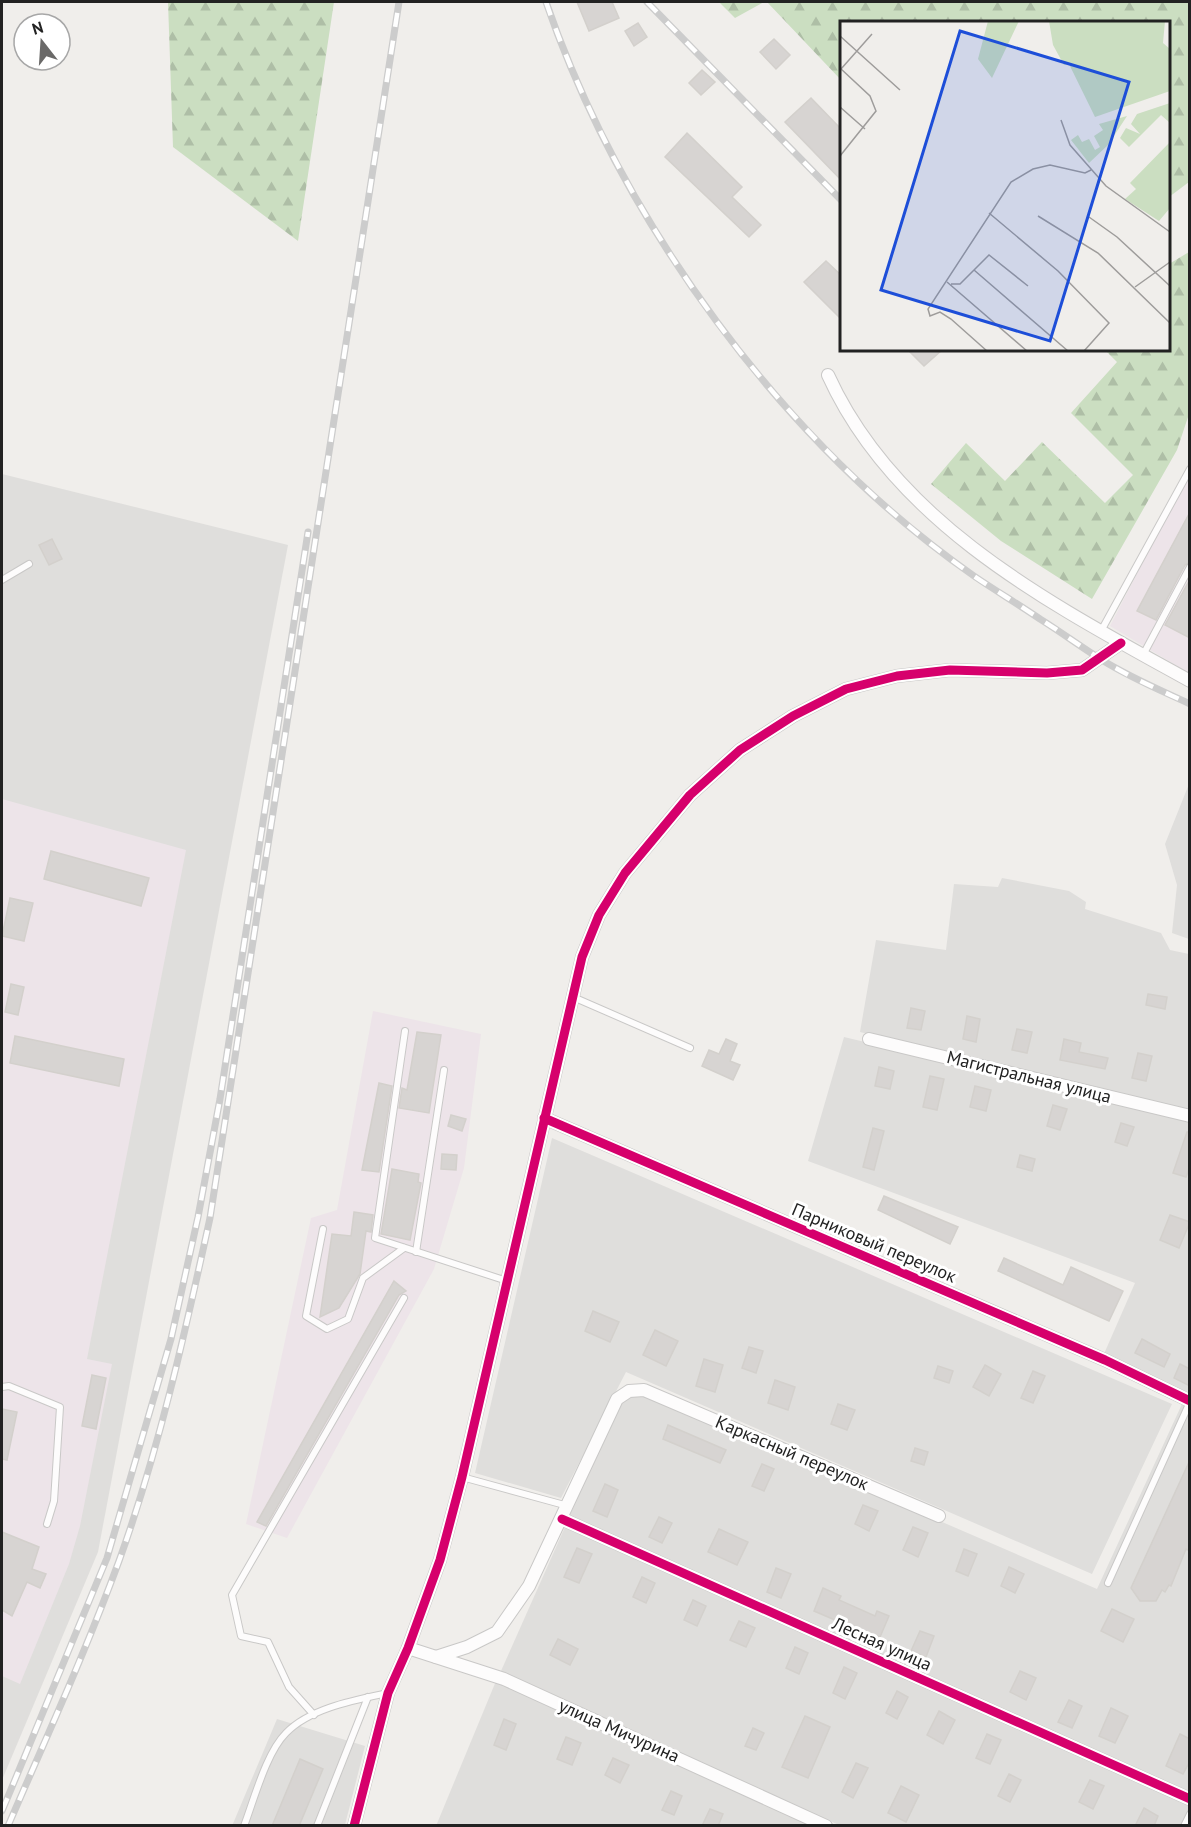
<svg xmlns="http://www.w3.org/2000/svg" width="1191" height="1827" viewBox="0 0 1191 1827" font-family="'PT Sans',sans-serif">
  <defs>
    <pattern id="forest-firs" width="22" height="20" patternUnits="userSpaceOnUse" patternTransform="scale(1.5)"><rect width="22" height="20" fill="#cbdec1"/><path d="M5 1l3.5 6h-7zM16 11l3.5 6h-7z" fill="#aebea6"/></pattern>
  </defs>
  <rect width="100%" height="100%" fill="#f0eeeb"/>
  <g fill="#dfdedc">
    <path d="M2 474 288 545 98 1552 2 1780Z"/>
    <path d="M1189 784 1190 939H1189L1172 933 1177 885 1165 844Z"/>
    <path d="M1002 878 1069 891 1086 902 1085 909 1161 933 1170 950 1189 954V1112L860 1032 876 940 946 950 954 884 998 887Z"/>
    <path d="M844 1037 1189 1120V1793L569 1517 620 1402 624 1397 644 1393 1097 1589 1182 1404 1100 1363 1135 1283 808 1161Z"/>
    <path d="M552 1138 1172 1404 1092 1574 626 1372 561 1498 475 1473Z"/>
    <path d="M565 1527 1189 1804V1825H839L501 1671Z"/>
    <path d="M496 1681 813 1826H436Z"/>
    <path d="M277 1719 365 1746 345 1825 232 1826Z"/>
  </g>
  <g fill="#ede4e9">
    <path d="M1189 473V673L1110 626Z"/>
    <path d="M2 799 186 850 87 1359 112 1364 80 1526 69 1564 20 1684 2 1676Z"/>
    <path d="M373 1011 481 1034 464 1168 434 1269 287 1538 246 1524 311 1218 337 1210Z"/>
  </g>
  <g fill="url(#forest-firs)">
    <path d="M168 2H334L298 241 173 147Z"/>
    <path d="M719 2H764L735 18Z"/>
    <path d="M767 2H1189V182L1169 197 1168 22H842L841 80Z"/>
    <path d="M1189 252V414L1177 450 1092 599 1001 541 931 484 966 443 1005 481 1042 442 1105 503 1133 475 1071 413 1117 362 1105 350H1168L1169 264Z"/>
  </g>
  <g fill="#d7d4d2" stroke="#d3d0cc" stroke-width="1.5">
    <path d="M577 2H612L619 18 589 31Z"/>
    <path d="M638 23 647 37 634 46 625 31Z"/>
    <path d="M774 39 790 55 776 69 760 52Z"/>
    <path d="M702 70 715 82 701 95 689 83Z"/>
    <path d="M811 98 842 130V181L785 122Z"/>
    <path d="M687 133 742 187 732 197 761 225 749 237 665 157Z"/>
    <path d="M826 261 842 276V320L804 282Z"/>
    <path d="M908 350H942L924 366Z"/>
    <path d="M1190 512V562L1185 565 1156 620 1137 611Z"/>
    <path d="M52 539 62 559 49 565 39 545Z"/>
    <path d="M1190 579V638L1165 625Z"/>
    <path d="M51 851 149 878 141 906 44 879Z"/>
    <path d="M10 898 33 903 24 941 2 936Z"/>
    <path d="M11 984 24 987 18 1015 5 1012Z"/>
    <path d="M1148 994 1167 997 1165 1009 1146 1005Z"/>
    <path d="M911 1008 925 1011 921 1030 907 1028Z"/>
    <path d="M967 1016 980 1019 976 1042 963 1039Z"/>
    <path d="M1017 1029 1032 1032 1027 1053 1012 1050Z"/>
    <path d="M417 1032 441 1035 429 1113 399 1108 402 1088 407 1090Z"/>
    <path d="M15 1036 124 1059 119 1086 10 1063Z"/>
    <path d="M726 1039 737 1044 730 1061 740 1065 733 1080 702 1066 709 1050 719 1054Z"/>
    <path d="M1064 1039 1081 1043 1079 1052 1108 1058 1105 1069 1060 1060Z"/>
    <path d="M1138 1053 1152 1056 1146 1081 1132 1078Z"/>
    <path d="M879 1067 894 1071 890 1089 875 1086Z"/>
    <path d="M930 1076 944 1079 937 1110 923 1107Z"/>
    <path d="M379 1083 392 1086 379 1172 362 1170Z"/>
    <path d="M975 1086 991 1090 986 1111 970 1107Z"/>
    <path d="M1053 1105 1067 1109 1060 1130 1047 1126Z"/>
    <path d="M451 1115 466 1119 462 1131 448 1126Z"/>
    <path d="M1121 1123 1134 1127 1127 1146 1115 1142Z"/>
    <path d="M873 1128 884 1131 874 1170 863 1167Z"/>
    <path d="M1187 1132H1190V1166L1186 1177 1173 1173Z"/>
    <path d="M442 1154 457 1155 456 1170 441 1169Z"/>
    <path d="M1020 1155 1035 1159 1032 1171 1017 1167Z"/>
    <path d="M392 1169 419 1174 418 1182 421 1183 410 1240 381 1234Z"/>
    <path d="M884 1196 958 1227 950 1244 878 1210Z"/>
    <path d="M354 1212 373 1215 371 1232 366 1231 360 1274 339 1308 320 1317 332 1234 351 1236Z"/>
    <path d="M1170 1215 1190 1222 1179 1248 1160 1240Z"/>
    <path d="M1004 1258 1063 1285 1071 1267 1123 1291 1109 1321 998 1271Z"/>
    <path d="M394 1281 406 1291 399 1295 266 1526 257 1522Z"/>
    <path d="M593 1311 619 1322 610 1342 585 1331Z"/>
    <path d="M655 1330 678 1341 666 1366 643 1355Z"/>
    <path d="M1142 1339 1170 1354 1164 1367 1135 1353Z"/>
    <path d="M749 1347 763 1351 756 1373 742 1368Z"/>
    <path d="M704 1359 723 1365 715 1392 696 1386Z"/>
    <path d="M1180 1364 1190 1369V1386L1174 1378Z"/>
    <path d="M985 1365 1001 1374 989 1396 973 1387Z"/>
    <path d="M938 1366 953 1371 949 1383 934 1378Z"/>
    <path d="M1033 1371 1045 1376 1033 1403 1021 1398Z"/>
    <path d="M92 1375 106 1378 96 1429 82 1426Z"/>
    <path d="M775 1380 795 1387 788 1410 768 1403Z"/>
    <path d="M838 1404 855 1410 847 1430 831 1424Z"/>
    <path d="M2 1409 17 1412 7 1460 2 1459Z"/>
    <path d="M668 1425 726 1450 720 1463 663 1439Z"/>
    <path d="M915 1448 928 1452 924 1465 911 1461Z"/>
    <path d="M1190 1460V1551L1186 1549 1171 1586 1169 1585 1165 1592 1162 1590 1156 1601H1140L1131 1588Z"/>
    <path d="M762 1464 774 1469 764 1491 752 1486Z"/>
    <path d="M605 1484 618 1490 607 1517 593 1511Z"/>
    <path d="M863 1505 878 1511 869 1531 855 1524Z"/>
    <path d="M659 1517 672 1523 662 1543 649 1537Z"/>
    <path d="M913 1527 928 1533 918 1557 903 1550Z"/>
    <path d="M719 1529 748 1542 737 1565 708 1552Z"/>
    <path d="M2 1532 39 1547 32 1569 46 1574 40 1588 27 1582 12 1616 2 1610Z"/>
    <path d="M577 1548 592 1554 579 1583 564 1577Z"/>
    <path d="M964 1549 977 1554 968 1576 956 1571Z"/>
    <path d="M1009 1567 1024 1574 1015 1593 1001 1586Z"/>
    <path d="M776 1568 791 1574 781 1598 767 1592Z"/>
    <path d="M642 1577 655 1583 646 1603 633 1597Z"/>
    <path d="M823 1588 841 1596 839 1600 875 1616 877 1611 889 1616 880 1637 854 1627 850 1637 838 1632 842 1623 814 1611Z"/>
    <path d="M693 1600 706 1606 697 1626 684 1620Z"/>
    <path d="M1112 1609 1134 1619 1123 1642 1101 1631Z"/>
    <path d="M739 1621 755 1628 746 1647 730 1640Z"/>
    <path d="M920 1631 934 1636 926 1657 911 1651Z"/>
    <path d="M558 1639 578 1649 570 1665 550 1655Z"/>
    <path d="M795 1647 808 1653 799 1674 786 1668Z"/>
    <path d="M844 1667 857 1673 845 1699 833 1693Z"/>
    <path d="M1020 1671 1036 1678 1026 1700 1010 1692Z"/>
    <path d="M897 1691 908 1697 897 1719 886 1713Z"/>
    <path d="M1069 1700 1082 1706 1072 1728 1058 1722Z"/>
    <path d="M1111 1708 1128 1716 1115 1743 1099 1736Z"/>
    <path d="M939 1711 955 1720 943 1744 927 1735Z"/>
    <path d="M805 1716 830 1727 808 1778 782 1767Z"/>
    <path d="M504 1719 516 1724 506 1750 494 1745Z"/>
    <path d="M753 1728 764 1733 756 1750 745 1746Z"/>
    <path d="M987 1734 1001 1740 990 1764 976 1758Z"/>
    <path d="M1180 1734 1190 1739V1761L1183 1774 1166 1766Z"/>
    <path d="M566 1737 581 1743 572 1765 557 1759Z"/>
    <path d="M613 1758 629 1765 620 1783 605 1775Z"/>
    <path d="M300 1759 323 1769 299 1826H272Z"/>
    <path d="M856 1763 868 1768 853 1798 842 1792Z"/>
    <path d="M1009 1774 1021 1780 1010 1802 998 1796Z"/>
    <path d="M1090 1780 1104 1786 1093 1809 1079 1802Z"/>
    <path d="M901 1786 919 1795 906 1822 888 1813Z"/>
    <path d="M671 1791 682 1796 674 1815 662 1810Z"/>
    <path d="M1144 1808 1158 1816 1154 1826H1135Z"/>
    <path d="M710 1809 723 1814 718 1826H702Z"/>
  </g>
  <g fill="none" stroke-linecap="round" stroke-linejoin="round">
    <g stroke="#c9c8c7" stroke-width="8">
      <g id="lane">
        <path d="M2 580 29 564"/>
        <path d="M1101 631 1190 469"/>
        <path d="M1143 655 1190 567"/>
        <path d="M573 997 690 1048"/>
        <path d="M405 1031 375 1238 507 1281"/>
        <path d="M323 1229 306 1316 327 1329 348 1319 363 1278 404 1248"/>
        <path d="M416 1252 444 1070"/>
        <path d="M2 1387 9 1386 60 1407 54 1501 47 1524"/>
        <path d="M462 1477 568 1506"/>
        <path d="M1108 1583 1190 1402"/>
        <path d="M314 1715 289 1687 268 1642 241 1636 232 1595 404 1298"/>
        <path d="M244 1826C254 1800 266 1753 286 1733 310 1708 355 1700 388 1693"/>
        <path d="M317 1826 368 1697"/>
        <path d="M1184 1826 1190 1814"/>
      </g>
    </g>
    <g stroke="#c9c8c7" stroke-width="14">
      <g id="street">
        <path d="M828 375C896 525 1053 605 1190 681"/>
        <path d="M869 1039 1190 1116"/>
        <path d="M544 1118 1105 1360 1190 1401"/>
        <path d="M562 1519 1190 1799"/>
        <path d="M408 1648 504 1679 826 1826"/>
        <path d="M436 1657 467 1647 497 1632 529 1586 617 1399 629 1391 644 1390 939 1516"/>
        <path d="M354 1826 388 1693 408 1648 440 1560 462 1477 582 957 599 915 625 873 690 795 740 750 793 716 846 689 897 676 950 670 1047 673 1082 670 1121 643"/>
      </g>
    </g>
    <use href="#lane" stroke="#fdfcfc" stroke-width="6"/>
    <use href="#street" stroke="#fdfcfc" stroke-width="12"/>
    <g stroke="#ccc" stroke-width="7">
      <g id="rail">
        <path d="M546 2C622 222 782 442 974 576 996 591 1018 604 1040 619 1061 632 1081 647 1102 660 1129 677 1160 690 1190 704"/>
        <path d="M647 2 842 201"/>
        <path d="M2 1811 107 1558 171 1339 198 1217 220 1099 308 532"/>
        <path d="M8 1826C46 1738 86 1651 119 1561 159 1450 185 1333 210 1218L399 2"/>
      </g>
    </g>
    <use href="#rail" stroke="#fff" stroke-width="4.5" stroke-dasharray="14" stroke-linecap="butt"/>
    <g stroke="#fff" stroke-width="13">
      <g id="cycleway">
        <path d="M544 1118 1105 1360 1190 1401"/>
        <path d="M562 1519 1190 1799"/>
        <path d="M354 1826 388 1693 408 1648 440 1560 462 1477 582 957 599 915 625 873 690 795 740 750 793 716 846 689 897 676 950 670 1047 673 1082 670 1121 643"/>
      </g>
    </g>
    <use href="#cycleway" stroke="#d6006c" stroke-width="9"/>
  </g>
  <g text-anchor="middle" stroke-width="6" stroke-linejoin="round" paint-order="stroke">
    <g font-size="18" fill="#222" stroke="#fff">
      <text transform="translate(1029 1077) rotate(14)" y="6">Магистральная улица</text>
      <text transform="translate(874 1243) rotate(23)" y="6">Парниковый переулок</text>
      <text transform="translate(792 1453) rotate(23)" y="6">Каркасный переулок</text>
      <text transform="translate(882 1644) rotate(24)" y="6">Лесная улица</text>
      <text transform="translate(619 1731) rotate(24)" y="6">улица Мичурина</text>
    </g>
  </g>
  <g transform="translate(840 21)">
    <rect width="330" height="330" fill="#f0eeeb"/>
    <path d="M148 0H179L152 57 138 38ZM209 0H325L323 22 330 28V70L255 96 229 43 224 44 213 24ZM330 82V102L321 94 289 126 280 117 286 107 300 113 291 103 297 93ZM287 95 268 124 249 142 231 119 238 114 242 121 249 118 255 129 260 126 254 115 263 109 259 103ZM330 121V187L319 200 285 178 296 168 290 162Z" fill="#cbdec1"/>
    <path fill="none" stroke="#9e9c9b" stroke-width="1.5" d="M0 15 60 69M0 47 30 75 36 90 0 135M1 48 32 13M0 86 25 108M221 99 230 124 266 165 330 211M149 192 218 250 269 302 244 330M198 195 258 232 330 302M249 196 277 216 330 265M134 249 228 330M107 261 187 330M111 263H120L149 234 188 265M295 266 330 241M147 330 111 298 100 291 90 295 88 288 171 161 193 148 210 144 245 152 251 149"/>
    <path fill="#1d4ed8" fill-opacity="0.15" stroke="#1d4ed8" stroke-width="3" d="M120 10 289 61 210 320 41 269Z"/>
    <rect width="330" height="330" fill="none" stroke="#222" stroke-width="3"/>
  </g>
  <rect width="1191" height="1827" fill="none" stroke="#222222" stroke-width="6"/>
  <g transform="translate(42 42) rotate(343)"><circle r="28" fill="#ffffff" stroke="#a7a7a7" stroke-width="1.5"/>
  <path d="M0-4.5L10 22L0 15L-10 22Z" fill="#6a6968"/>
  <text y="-9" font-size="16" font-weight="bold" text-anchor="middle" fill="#222222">N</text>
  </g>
</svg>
